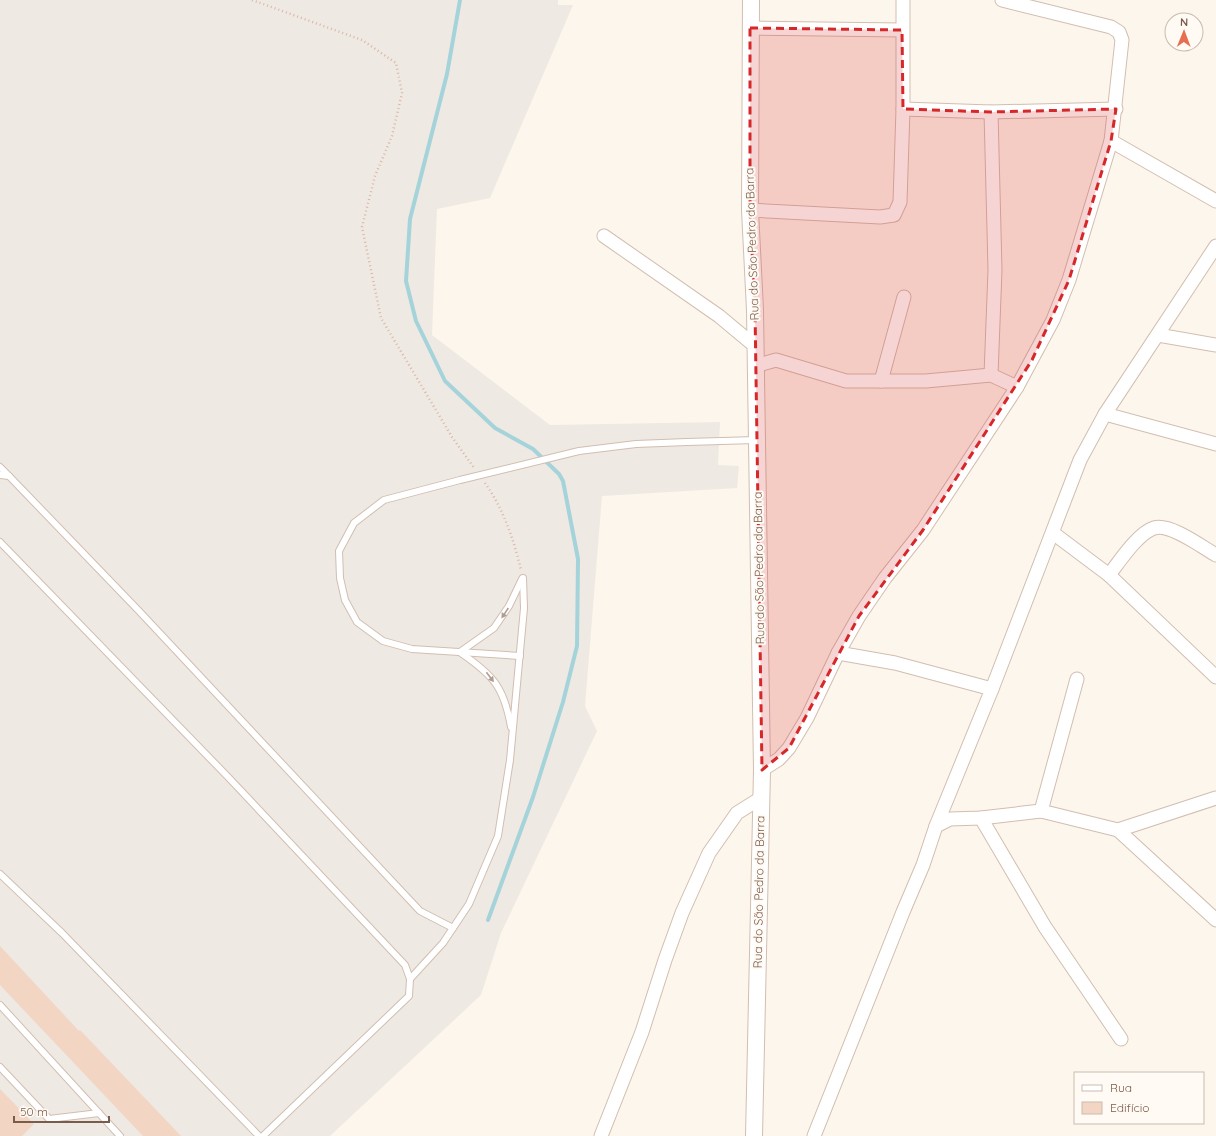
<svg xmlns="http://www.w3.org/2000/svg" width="1216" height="1136" viewBox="0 0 1216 1136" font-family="Quicksand,sans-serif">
  <rect width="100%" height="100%" fill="#fdf6ec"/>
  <path fill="#efe9e4" d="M0 0H558V5H573L490 198 437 209 432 335 550 425 720 422 718 465 739 466 737 488 602 496 585 706 597 731 501 933 481 995 330 1136H0Z"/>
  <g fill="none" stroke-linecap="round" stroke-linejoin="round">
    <path stroke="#a5d3da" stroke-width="4" d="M460 0 447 74 410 219 406 281 416 321 445 381 495 428 533 449 559 474 563 481 578 559 577 646 563 702 533 797 488 920"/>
  </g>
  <g fill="#f3d5c3">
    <path d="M0 946 79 1031 80 1030 181 1136H143L0 985Z"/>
    <path d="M0 1089 34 1124 22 1136H0Z"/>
  </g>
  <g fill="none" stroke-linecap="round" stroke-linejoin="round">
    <g stroke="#d1beb0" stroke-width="8">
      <g id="service">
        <path d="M687 442 756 440"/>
        <path d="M0 467 9 476"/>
        <path d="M0 475 9 476 139 611 420 911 453 928"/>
        <path d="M460 480 384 500 354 523 339 551 340 578 345 600 357 622 383 641 412 649 520 656"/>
        <path d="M0 542 229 778 405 965 410 979 409 996 263 1136"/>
        <path d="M460 652 494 628 509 606 522 579"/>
        <path d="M461 653C493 675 504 687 511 727"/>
        <path d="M0 874 62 933 259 1136"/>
        <path d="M410 979 443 943 469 904 498 836 510 760 524 608 523 578"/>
        <path d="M0 1005 120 1136"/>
        <path d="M0 1067 49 1119 99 1113"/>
      </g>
    </g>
    <g stroke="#d1beb0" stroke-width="15">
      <g id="minor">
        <path d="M750 28 902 30"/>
        <path d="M903 109 991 112 1116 109"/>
        <path d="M1111 141 1216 201"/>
        <path d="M750 210 880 217 894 215 900 202 903 109V0"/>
        <path d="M604 236 719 316 755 346"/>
        <path d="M1158 335 1216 345"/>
        <path d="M755 366 776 360 846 381H926L991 375 1017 387"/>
        <path d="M991 375 995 270 991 112"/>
        <path d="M881 381 904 297"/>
        <path d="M1105 414 1216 444"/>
        <path d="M1053 533 1109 575 1216 677"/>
        <path d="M1109 575C1119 562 1138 533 1154 528 1170 523 1202 547 1216 555"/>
        <path d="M838 653 895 663 992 689"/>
        <path d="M762 770 779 759 789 748 807 718 838 653 859 616 885 578 923 530 1017 387 1053 320 1069 280 1111 141 1122 40 1119 32 1111 27 1002 0"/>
        <path d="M1041 811 1077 679"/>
        <path d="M981 818 1045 927 1121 1039"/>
        <path d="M936 826 950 819 981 818 1041 811 1118 830 1216 798"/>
        <path d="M1118 830 1216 920"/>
        <path d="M601 1136 642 1032 665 960 682 913 709 853 737 813 761 798"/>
        <path d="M814 1136 903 912 923 865 936 826 992 689 1080 460 1105 414 1216 246"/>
      </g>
    </g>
    <g stroke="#d1beb0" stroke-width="18">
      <path id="tertiary" d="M751 0 750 210 755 310 762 770 754 1136"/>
    </g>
    <g stroke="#d9b8a5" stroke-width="2.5" stroke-dasharray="1 3" stroke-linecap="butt">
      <path d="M252 0 362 40 396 63 402 93 392 136 375 176 362 227 381 318 452 437 475 469"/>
      <path d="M485 483C503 508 514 540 521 570"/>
    </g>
    <use href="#service" stroke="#fff" stroke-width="6"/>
    <use href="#minor" stroke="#fff" stroke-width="13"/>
    <use href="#tertiary" stroke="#fff" stroke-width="16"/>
    <g stroke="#d1beb0" stroke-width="8" stroke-linecap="butt">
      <path id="service-bridge" d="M460 480 579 451 636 444 687 442"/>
    </g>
    <use href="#service-bridge" stroke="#fff" stroke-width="6"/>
  </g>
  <defs><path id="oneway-solid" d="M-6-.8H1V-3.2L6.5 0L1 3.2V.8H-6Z"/></defs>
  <g fill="#af9d94">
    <use href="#oneway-solid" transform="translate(505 613) rotate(124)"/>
    <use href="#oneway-solid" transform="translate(490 677) rotate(53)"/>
  </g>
  <path fill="#d62828" fill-opacity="0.2" stroke="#d62828" stroke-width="3" stroke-dasharray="8 5" stroke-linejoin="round" d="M750 28 902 30 903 109 991 112 1116 109 1111 141 1069 280 1032 360 923 530 859 616 789 748 762 770 755 310 750 210Z"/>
  <g text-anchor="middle" stroke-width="4" stroke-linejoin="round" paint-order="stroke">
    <g font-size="12" fill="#7a5c4d" stroke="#fffaf3">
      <text transform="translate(752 244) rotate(-92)" y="4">Rua do São Pedro da Barra</text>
      <text transform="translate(759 568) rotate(-91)" y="4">Rua do São Pedro da Barra</text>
      <text transform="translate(759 892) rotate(-89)" y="4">Rua do São Pedro da Barra</text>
    </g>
  </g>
  <rect x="1074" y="1072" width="130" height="52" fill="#fffaf3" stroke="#cabbb1"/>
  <rect x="1082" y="1085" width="20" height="6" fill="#ffffff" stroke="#cabbb1"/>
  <text x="1110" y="1092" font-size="12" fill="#7a5c4d">Rua</text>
  <rect x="1082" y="1102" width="20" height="12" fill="#f3d5c3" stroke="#cabbb1"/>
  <text x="1110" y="1112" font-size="12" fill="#7a5c4d">Edifício</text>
  <g transform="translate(1184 32) rotate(1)"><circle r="19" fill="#fffaf3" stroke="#cabbb1"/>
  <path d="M0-3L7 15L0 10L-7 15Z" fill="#e76f51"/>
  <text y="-6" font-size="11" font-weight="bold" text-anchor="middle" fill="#7a5c4d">N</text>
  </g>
  <path d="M14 1116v6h95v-6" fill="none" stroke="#7a5c4d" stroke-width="2"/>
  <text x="20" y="1116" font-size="12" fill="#7a5c4d" stroke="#fffaf3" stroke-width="3" paint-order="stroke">50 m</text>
</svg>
